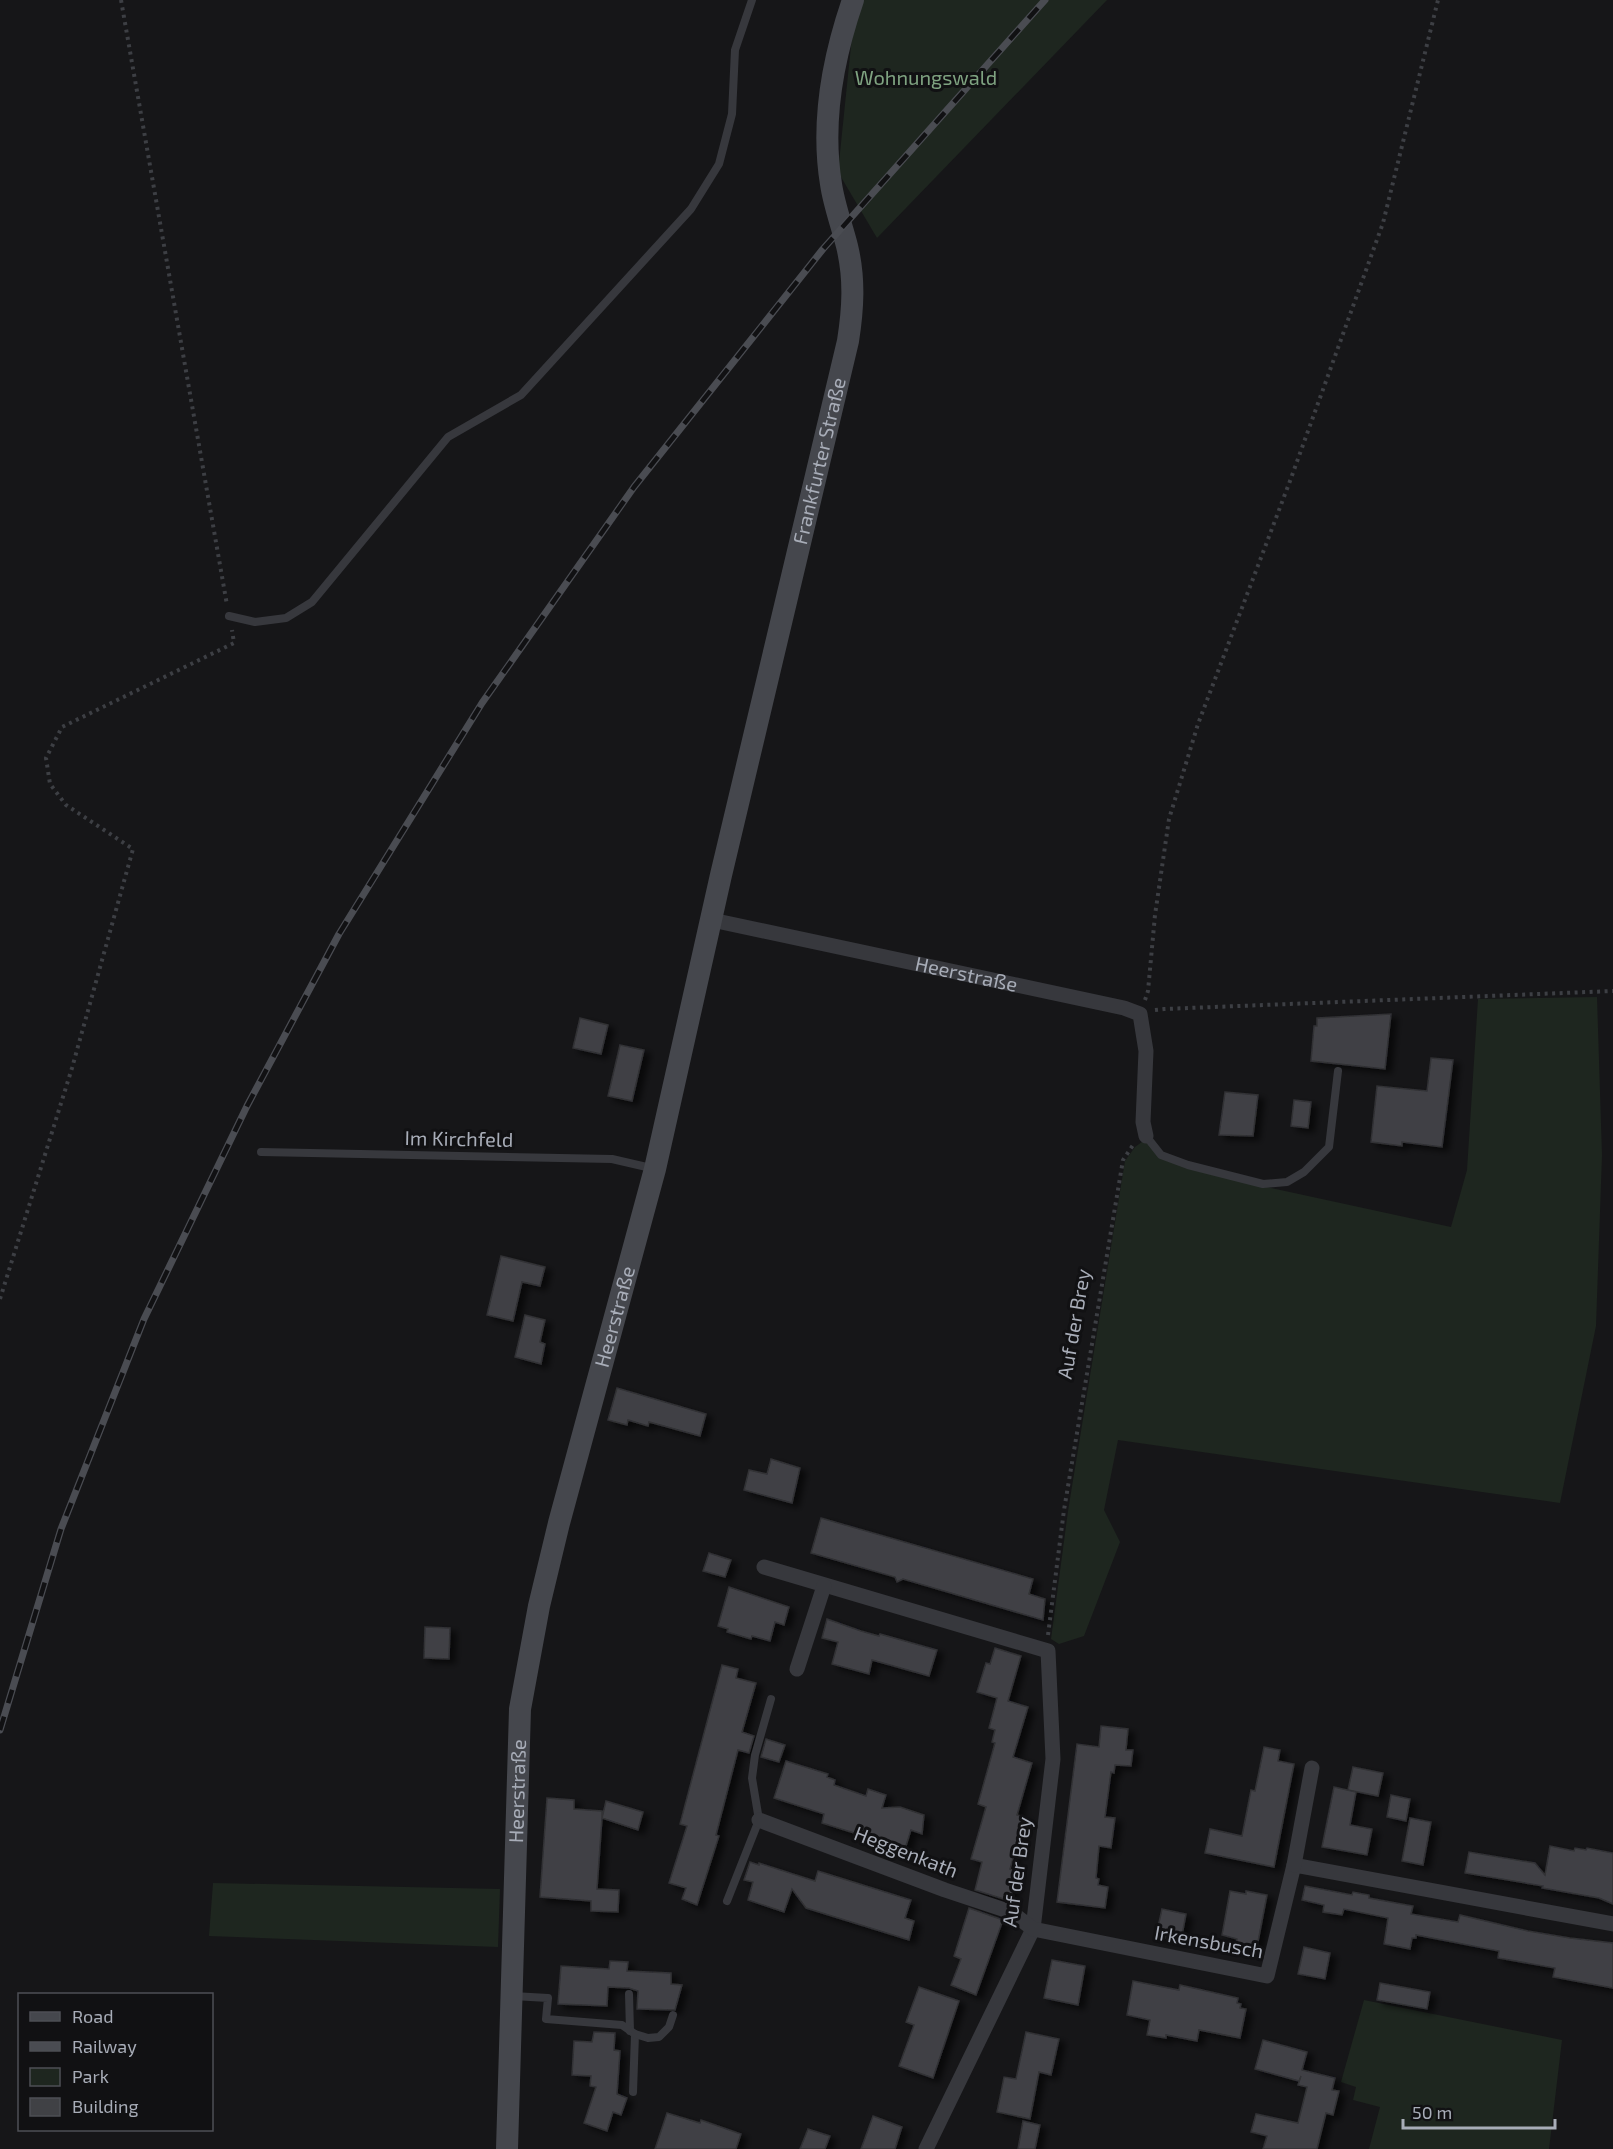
<svg xmlns="http://www.w3.org/2000/svg" width="1613" height="2149" viewBox="0 0 1613 2149" font-family="'Exo 2',sans-serif">
  <defs>
    <filter id="shadow"><feDropShadow dx="6" dy="4" stdDeviation="3" flood-color="#0009"/></filter>
  </defs>
  <rect width="100%" height="100%" fill="#161618"/>
  <g fill="#1e261f">
    <path d="M861 0H1107L877 238 838 172 854 17Z"/>
    <path d="M1597 997 1602 1155 1596 1326 1560 1503 1118 1440 1104 1510 1120 1542 1084 1636 1059 1644 1051 1639 1068 1511 1125 1161 1135 1147 1146 1139 1157 1155 1267 1187 1451 1227 1467 1170 1478 999Z"/>
    <path d="M213 1883 500 1889 498 1947 209 1936Z"/>
    <path d="M1364 2000 1562 2040 1549 2149H1369L1380 2107 1353 2100 1356 2087 1341 2082Z"/>
  </g>
  <g fill="#404145" stroke="#303034" stroke-width="1.5" filter="url(#shadow)">
    <path d="M1391 1014 1385 1069 1311 1061 1314 1026H1317V1018Z"/>
    <path d="M580 1018 608 1025 601 1054 573 1048Z"/>
    <path d="M620 1045 644 1050 632 1101 608 1096Z"/>
    <path d="M1431 1058 1453 1060 1442 1147 1402 1142V1146L1371 1142 1377 1086 1427 1091Z"/>
    <path d="M1225 1092 1258 1095 1253 1136 1219 1135Z"/>
    <path d="M1294 1100 1311 1102 1308 1128 1291 1126Z"/>
    <path d="M501 1256 545 1267 540 1286 522 1282 513 1321 487 1315Z"/>
    <path d="M525 1315 545 1320 540 1342 545 1344 541 1364 515 1357Z"/>
    <path d="M617 1388 706 1414 700 1436 649 1422 648 1426 628 1420 627 1425 608 1420Z"/>
    <path d="M771 1459 800 1468 792 1503 744 1490 749 1470 767 1474Z"/>
    <path d="M821 1518 1033 1579 1029 1594 1045 1599 1043 1620 903 1579 897 1582 895 1577 811 1553Z"/>
    <path d="M709 1553 731 1560 725 1577 703 1571Z"/>
    <path d="M729 1587 789 1607 784 1625 775 1622 770 1641 752 1636 751 1639 727 1632 728 1629 718 1626Z"/>
    <path d="M827 1619 861 1631 879 1636 880 1634 937 1650 929 1676 872 1660 869 1674 832 1664 838 1642 822 1638Z"/>
    <path d="M425 1627 450 1628 449 1659 424 1658Z"/>
    <path d="M995 1648 1021 1656 1008 1701 1028 1707 1013 1757 1032 1763 1017 1815 1025 1817 1010 1869 1018 1872 1010 1901 975 1890 982 1862 971 1859 986 1807 978 1804 995 1743 992 1742 995 1730 989 1728 997 1698 977 1692 986 1663 990 1664Z"/>
    <path d="M722 1665 738 1669 736 1678 756 1683 742 1732 754 1736 749 1753 738 1750 716 1835 719 1836 697 1905 682 1899 686 1888 669 1883 687 1826 680 1824Z"/>
    <path d="M1101 1726 1128 1729 1126 1750H1133L1131 1766 1115 1765 1114 1773 1111 1772 1105 1817 1115 1818 1111 1848 1099 1846 1096 1878 1099 1879 1098 1885 1108 1887 1105 1908 1057 1902 1077 1744 1099 1747Z"/>
    <path d="M766 1739 785 1745 779 1762 761 1757Z"/>
    <path d="M1264 1747 1280 1750 1278 1761 1294 1764 1274 1867 1205 1853 1210 1829 1242 1836 1251 1790 1255 1791Z"/>
    <path d="M786 1761 828 1774 827 1777 835 1780 834 1785 866 1796 868 1789 886 1795 882 1808 900 1807 924 1815 922 1834 911 1830 905 1849 822 1823 824 1814 774 1798Z"/>
    <path d="M1353 1767 1383 1773 1378 1796 1348 1790Z"/>
    <path d="M1334 1787 1356 1792 1350 1825 1372 1829 1367 1855 1322 1847Z"/>
    <path d="M1391 1795 1410 1799 1406 1821 1387 1817Z"/>
    <path d="M547 1798 574 1800V1809L602 1811V1818L606 1801 643 1812 638 1830 602 1818 597 1889 619 1890 618 1912 591 1911V1901L540 1897Z"/>
    <path d="M1410 1818 1431 1822 1423 1865 1402 1861Z"/>
    <path d="M1550 1846 1574 1851 1575 1848 1586 1850 1587 1848 1613 1853V1904L1599 1898 1542 1888 1543 1886 1465 1873 1469 1852 1535 1863 1545 1875Z"/>
    <path d="M750 1862 759 1865V1863L815 1881 818 1871 911 1900 905 1918 914 1921 909 1940 806 1908 792 1889 784 1912 748 1900 753 1882 744 1880Z"/>
    <path d="M1305 1886 1352 1895 1353 1892 1369 1895V1898L1413 1906 1411 1914 1458 1922 1460 1915 1528 1931 1570 1938 1613 1943V1988L1553 1977 1555 1968 1498 1958 1499 1951 1416 1935V1938H1412L1410 1949 1384 1944 1388 1918 1344 1909 1342 1915 1323 1912 1324 1905 1302 1900Z"/>
    <path d="M1230 1891 1246 1894V1891L1267 1895 1257 1947 1236 1943 1237 1939 1222 1935Z"/>
    <path d="M969 1908 1003 1920 976 1995 951 1985 961 1959 954 1956Z"/>
    <path d="M1162 1909 1186 1914 1181 1941 1156 1936Z"/>
    <path d="M1304 1947 1330 1953 1325 1979 1298 1974Z"/>
    <path d="M1052 1960 1085 1966 1078 2005 1044 1998Z"/>
    <path d="M610 1961 628 1962 627 1971 671 1973V1984L682 1985 675 2010 637 2009 638 1991 629 1988 608 1987 607 2006 558 2004 561 1966 609 1969Z"/>
    <path d="M1133 1981 1179 1990 1180 1985 1238 1998 1237 2003 1241 2004 1240 2008 1246 2009 1240 2038 1199 2030 1197 2041 1166 2035V2038L1147 2035 1150 2020 1127 2015Z"/>
    <path d="M1380 1983 1430 1992 1427 2009 1377 2000Z"/>
    <path d="M919 1987 959 2001 933 2078 899 2066 914 2025 906 2022Z"/>
    <path d="M594 2032 615 2033 614 2050 620 2051 617 2094 627 2098 621 2115 613 2112 607 2131 584 2123 596 2087 590 2086 591 2076 572 2075 574 2041 592 2042Z"/>
    <path d="M1026 2032 1059 2039 1051 2075 1039 2072 1030 2119 997 2112 1004 2077 1016 2079Z"/>
    <path d="M1263 2040 1307 2052 1302 2070 1335 2078 1332 2090 1339 2091 1333 2115 1326 2113 1317 2149H1263L1267 2136 1251 2132 1256 2114 1298 2123 1307 2087 1298 2085 1301 2076 1299 2081 1255 2069Z"/>
    <path d="M667 2113 700 2123 701 2120 741 2134 736 2149H655Z"/>
    <path d="M873 2116 902 2127 895 2149H861Z"/>
    <path d="M1023 2121 1040 2125 1035 2149H1018Z"/>
    <path d="M808 2129 830 2136 825 2149H800Z"/>
  </g>
  <g fill="none" stroke-linecap="round" stroke-linejoin="round">
    <g stroke="#3d3f44" stroke-width="4" stroke-dasharray="3 4.5" stroke-linecap="butt">
      <path d="M121 0 227 605"/>
      <path d="M1145 1000 1148 991 1155 915 1169 819 1198 724 1290 481 1383 223 1438 0"/>
      <path d="M1155 1010 1164 1009 1613 991"/>
      <path d="M0 1299 72 1068 133 849 66 805 50 784 46 758 62 727 234 643 232 630"/>
      <path d="M1048 1635 1064 1510 1123 1160 1133 1145"/>
    </g>
    <g stroke="#37383d" stroke-width="8">
      <path d="M229 616 255 622 286 618 312 602 448 437 521 395 691 209 719 164 732 114 735 50 752 0"/>
      <path d="M1146 1136 1161 1155 1188 1165 1263 1184 1287 1182 1304 1172 1329 1147 1338 1071"/>
      <path d="M261 1152 612 1159 651 1168"/>
      <path d="M727 1901 759 1820 752 1778 755 1755 771 1699"/>
      <path d="M629 1994 630 2031"/>
      <path d="M513 1996 548 1998 546 2019 622 2025 635 2034 633 2092"/>
      <path d="M635 2034 648 2038 659 2037 669 2027 673 2015"/>
    </g>
    <g stroke="#37383d" stroke-width="15">
      <path id="s1" d="M712 920 1124 1008 1140 1014 1146 1051 1143 1122 1146 1136"/>
      <path d="M764 1567 1048 1651 1053 1759 1033 1929 926 2149"/>
      <path d="M797 1669 824 1586"/>
      <path d="M759 1820 945 1890 1011 1912 1033 1929 1267 1976 1294 1865 1613 1924"/>
      <path d="M1294 1865 1312 1768"/>
    </g>
    <path stroke="#45474d" stroke-width="22" id="s2" d="M507 2149 520 1709 539 1606 559 1523 655 1169 721 875 848 341C853 309 855 279 847 246 842 226 834 205 831 184 821 123 833 58 853 0"/>
    <g stroke="#4a4c52" stroke-width="7">
      <path id="rail" d="M0 1730 61 1529 144 1319 247 1106 339 934 482 703 634 487 823 249 1045 0"/>
    </g>
    <use href="#rail" stroke="#111113" stroke-width="4.5" stroke-dasharray="14" stroke-linecap="butt"/>
  </g>
  <g text-anchor="middle" stroke-width="6" stroke-linejoin="round" paint-order="stroke">
    <g font-size="20" fill="#7fa381" stroke="#111113">
      <text x="926" y="85">Wohnungswald</text>
    </g>
    <g font-size="20" fill="#a8adb8" stroke="#111113">
      <text dy="7" stroke="none"><textPath href="#s2" startOffset="1724">Frankfurter Straße</textPath></text>
      <text dy="7" stroke="none"><textPath href="#s1" startOffset="260">Heerstraße</textPath></text>
      <text transform="translate(459 1139) rotate(1)" y="7">Im Kirchfeld</text>
      <text dy="7" stroke="none"><textPath href="#s2" startOffset="844">Heerstraße</textPath></text>
      <text transform="translate(1074 1324) rotate(-80)" y="7">Auf der Brey</text>
      <text dy="7" stroke="none"><textPath href="#s2" startOffset="358">Heerstraße</textPath></text>
      <text transform="translate(906 1852) rotate(21)" y="7">Heggenkath</text>
      <text transform="translate(1017 1872) rotate(-82)" y="7">Auf der Brey</text>
      <text transform="translate(1209 1942) rotate(10)" y="7">Irkensbusch</text>
    </g>
  </g>
  <rect x="18" y="1993" width="195" height="138" fill="#111113" stroke="#4d4f55" stroke-width="1.5"/>
  <rect x="30" y="2012" width="30" height="9" fill="#45474d" stroke="#4d4f55" stroke-width="1.5"/>
  <text x="72" y="2023" font-size="18" fill="#a8adb8">Road</text>
  <rect x="30" y="2042" width="30" height="9" fill="#4a4c52" stroke="#4d4f55" stroke-width="1.5"/>
  <text x="72" y="2053" font-size="18" fill="#a8adb8">Railway</text>
  <rect x="30" y="2068" width="30" height="18" fill="#1e261f" stroke="#4d4f55" stroke-width="1.5"/>
  <text x="72" y="2083" font-size="18" fill="#a8adb8">Park</text>
  <rect x="30" y="2098" width="30" height="18" fill="#404145" stroke="#4d4f55" stroke-width="1.5"/>
  <text x="72" y="2113" font-size="18" fill="#a8adb8">Building</text>
  <path d="M1403 2119v9h152v-9" fill="none" stroke="#a8adb8" stroke-width="3"/>
  <text x="1412" y="2119" font-size="18" fill="#a8adb8" stroke="#111113" stroke-width="4.5" paint-order="stroke">50 m</text>
</svg>
